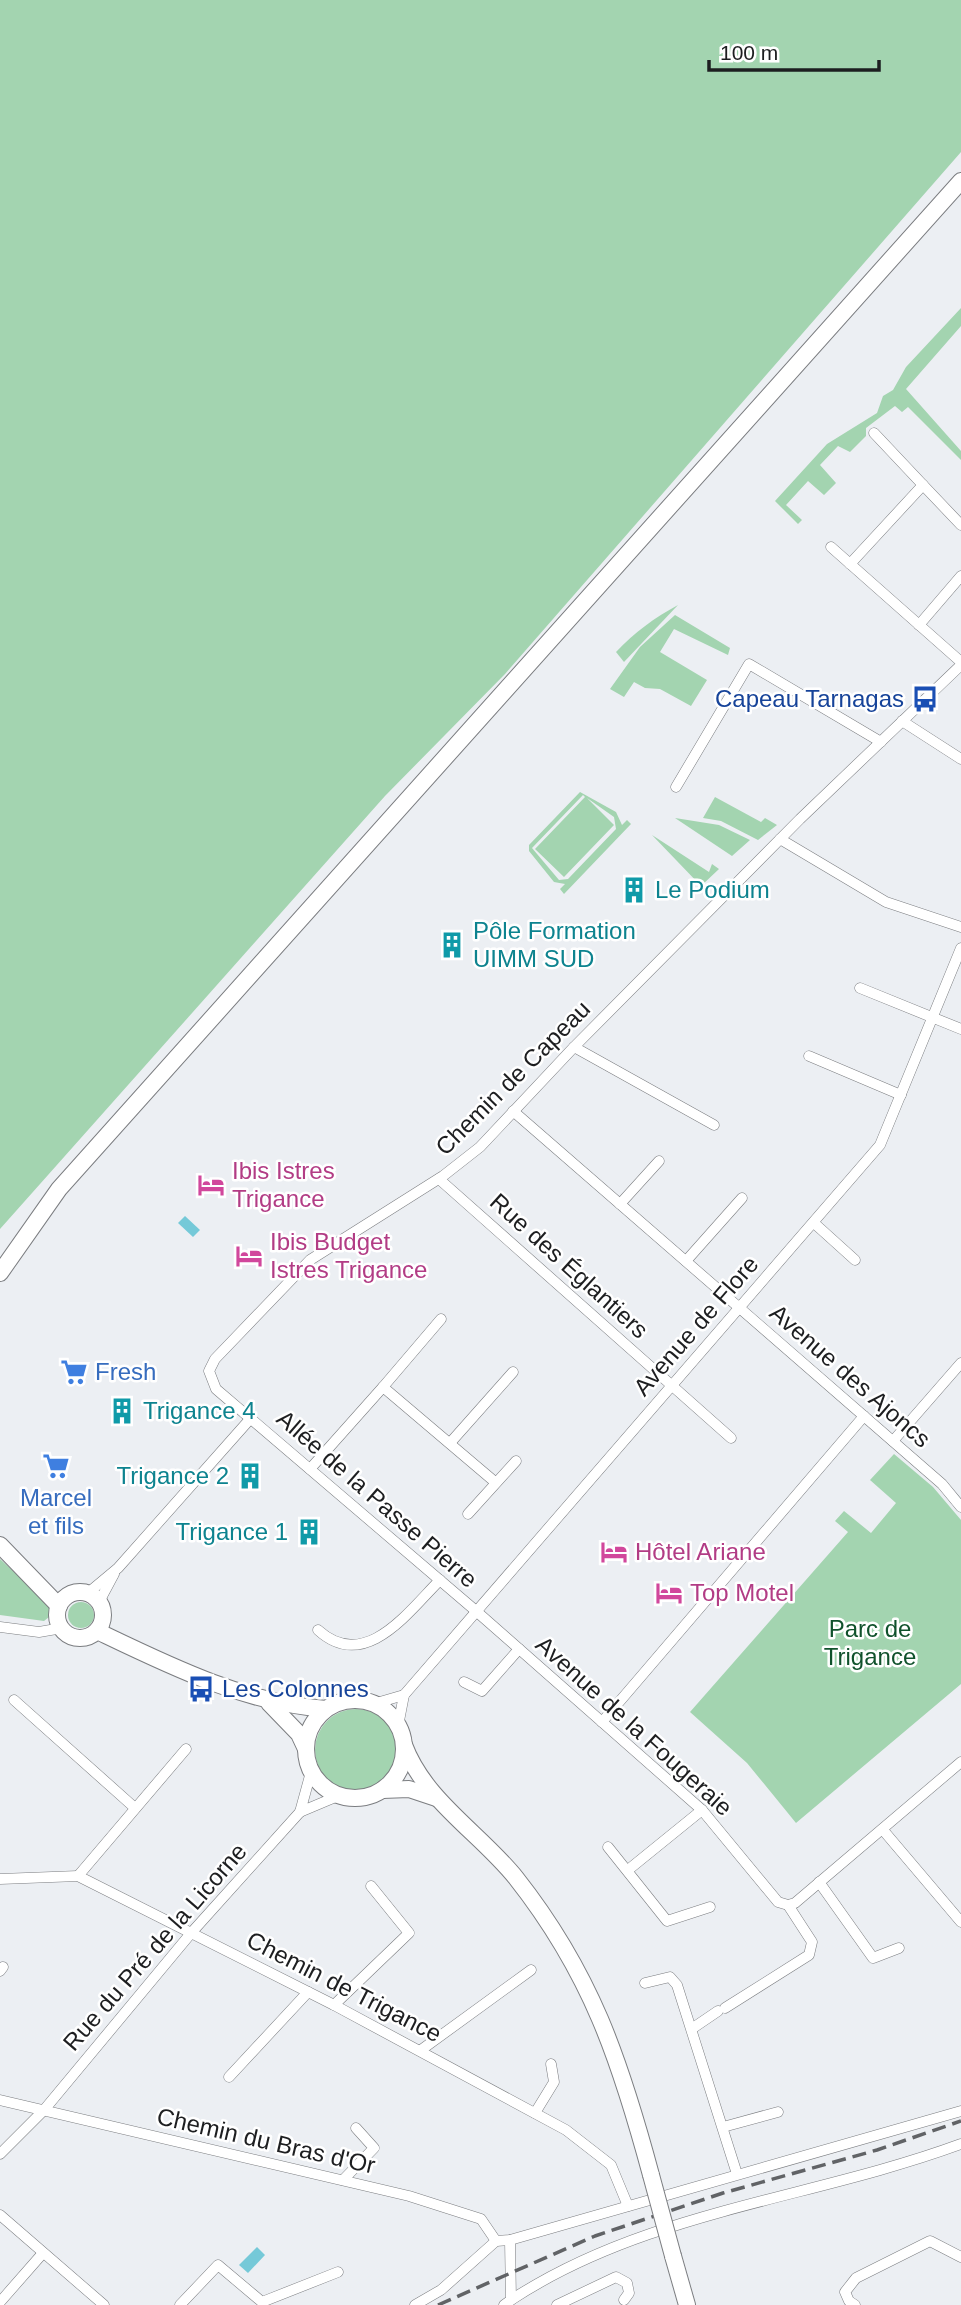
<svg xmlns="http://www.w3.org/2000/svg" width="961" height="2305" viewBox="0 0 961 2305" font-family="Arial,sans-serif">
  <rect width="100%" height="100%" fill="#eceff3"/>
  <g fill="#a3d4b0" fill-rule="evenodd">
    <path d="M0 0H961V152L505 674 385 796 0 1229Z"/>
    <path d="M961 308V326L906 389 961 451V460L908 407 902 412 895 406 866 428V436L850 452 838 446 820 465 836 483 824 495 808 481 786 505 802 520 798 524 775 501 827 444 877 413 883 396 893 390 906 367Z"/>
    <path d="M678 605 624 662 616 652C635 632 654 618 678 605Z"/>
    <path d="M675 615 730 648 728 655 674 629 660 652 707 680 691 706 660 689 645 688 634 682 624 697 610 689 640 647Z"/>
    <path d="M580 792 616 812 622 825 627 820 631 824 564 894 560 889 565 884 554 882 529 851V845ZM583 795 585 797 535 849 564 877 614 825 587 798 614 817 616 829 568 879 559 880 532 848Z"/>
    <path d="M715 797 761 822 765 818 777 825 758 840 721 821 703 818Z"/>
    <path d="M675 818 719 825 750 840 732 856Z"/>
    <path d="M652 835 709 872 712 864 719 869 701 886Z"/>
    <path d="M894 1454 933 1487 961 1520V1684L796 1823 747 1763 690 1712 848 1532 835 1521 844 1511 871 1533 896 1503 870 1480Z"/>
    <path d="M0 1559 52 1607 49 1617 44 1621 0 1615Z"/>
    <circle cx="81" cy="1615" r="13"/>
    <circle cx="356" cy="1750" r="41"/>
  </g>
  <g fill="#75c9d8">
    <path d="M185 1216 200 1230 193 1237 178 1223Z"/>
    <path d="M257 2247 265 2255 248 2273 239 2265Z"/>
  </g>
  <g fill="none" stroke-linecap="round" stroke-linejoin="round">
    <g stroke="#7b7d80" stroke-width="11">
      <g id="street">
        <path d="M874 433 923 485"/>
        <path d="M831 547 961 662"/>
        <path d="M850 564 923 485 961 525"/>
        <path d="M919 625 961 576"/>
        <path d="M902 721 961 759"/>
        <path d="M676 787 749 664 881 742"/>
        <path d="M780 839 886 902 961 927"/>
        <path d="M860 988 961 1029"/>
        <path d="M574 1047 714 1125"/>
        <path d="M809 1056 901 1095"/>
        <path d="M513 1111 942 1484 961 1507"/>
        <path d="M439 1179 731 1438"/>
        <path d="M620 1204 659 1161"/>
        <path d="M814 1223 855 1260"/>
        <path d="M686 1261 742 1198"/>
        <path d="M383 1387 441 1319"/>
        <path d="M893 1441 961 1363"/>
        <path d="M450 1443 513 1372"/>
        <path d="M310 1469 383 1387 495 1482"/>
        <path d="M468 1514 516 1461"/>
        <path d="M88 1593 118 1568 251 1418"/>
        <path d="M99 1602 114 1574"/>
        <path d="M0 1627 39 1632 62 1628"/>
        <path d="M318 1630C365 1673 408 1612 440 1580"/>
        <path d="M464 1682 482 1691 519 1649"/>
        <path d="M14 1700 135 1808"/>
        <path d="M373 1704 404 1695"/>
        <path d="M602 1722 864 1416"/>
        <path d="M398 1726 404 1695 880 1145 961 948"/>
        <path d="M311 1772 300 1812 338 1796"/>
        <path d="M883 1830 961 1922"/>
        <path d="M608 1847 667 1921 710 1907"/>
        <path d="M628 1870 702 1810"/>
        <path d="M78 1876 186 1749"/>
        <path d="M0 1879 78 1876 334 2005 566 2130 611 2165 628 2206"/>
        <path d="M819 1882 873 1958 899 1948"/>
        <path d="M788 1905 778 1902 702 1810 476 1611 216 1389 209 1371 215 1359 310 1260 443 1176 480 1147 574 1047 800 819 961 665"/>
        <path d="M788 1905 795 1903 961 1762"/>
        <path d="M0 1971 3 1967"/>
        <path d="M645 1983 670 1977 677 1985 737 2174"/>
        <path d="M334 2005 409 1933 371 1886"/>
        <path d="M725 2008 809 1955 812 1942 788 1905"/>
        <path d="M693 2028 718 2011"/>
        <path d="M421 2050 531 1970"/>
        <path d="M229 2077 308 1992"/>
        <path d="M0 2100 409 2196 481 2219 496 2241 510 2240 961 2111"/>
        <path d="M535 2113 554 2082 551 2064"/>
        <path d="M723 2127 778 2112"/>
        <path d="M0 2154 44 2110 192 1932 300 1812"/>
        <path d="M343 2180 374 2148 356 2128"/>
        <path d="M0 2215 104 2305"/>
        <path d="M511 2300C646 2211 812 2199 961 2144"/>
        <path d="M0 2302 43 2253"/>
        <path d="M180 2305 218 2265 262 2302 338 2272"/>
        <path d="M415 2305 441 2290 496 2241"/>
        <path d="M504 2305 511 2300 510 2240"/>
        <path d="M557 2305 616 2277 627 2283 629 2293 624 2300"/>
        <path d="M855 2305 849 2301 845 2292 856 2278 930 2241 961 2257"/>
      </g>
    </g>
    <g stroke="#7b7d80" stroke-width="18">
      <g id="primary">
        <path d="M0 1273 59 1189 961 181"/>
        <path d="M0 1545 59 1606"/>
        <circle cx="80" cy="1615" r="23"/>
        <path d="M97 1631C170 1666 244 1703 326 1709"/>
        <circle cx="355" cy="1749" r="49"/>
        <path d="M269 1703 299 1734 306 1749"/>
        <path d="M404 1745C425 1801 480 1833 516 1878 591 1973 620 2060 651 2175"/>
        <path d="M382 1790 409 1789 436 1798"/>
        <path d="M673 2256 687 2305"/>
      </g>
    </g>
    <use href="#street" stroke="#fff" stroke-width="10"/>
    <use href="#primary" stroke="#fff" stroke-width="16"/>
    <path stroke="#616366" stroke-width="3.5" stroke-dasharray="14 7" stroke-linecap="butt" d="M438 2305 595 2236 723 2193 877 2150 961 2121"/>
    <g stroke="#7b7d80" stroke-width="18" stroke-linecap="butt">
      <path id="primary-bridge" d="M651 2175 673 2256"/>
    </g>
    <use href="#primary-bridge" stroke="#fff" stroke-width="16"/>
  </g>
  <defs>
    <g id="bus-bare" transform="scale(2.1)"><path d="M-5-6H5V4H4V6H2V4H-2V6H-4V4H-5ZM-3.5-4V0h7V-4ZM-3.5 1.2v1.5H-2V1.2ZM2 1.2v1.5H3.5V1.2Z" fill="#1a4fb4" stroke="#fff" stroke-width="2.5" paint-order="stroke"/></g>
    <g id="building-bare" transform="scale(2.1)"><path d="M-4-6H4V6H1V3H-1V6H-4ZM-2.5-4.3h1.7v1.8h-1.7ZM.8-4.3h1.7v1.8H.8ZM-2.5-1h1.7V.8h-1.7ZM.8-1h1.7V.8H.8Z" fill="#0f9aa8" stroke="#fff" stroke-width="2.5" paint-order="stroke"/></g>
    <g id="hotel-bare" transform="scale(2.1)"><path d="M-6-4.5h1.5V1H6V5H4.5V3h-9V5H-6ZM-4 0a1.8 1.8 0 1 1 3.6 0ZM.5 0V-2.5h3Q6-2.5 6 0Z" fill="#d1479c" stroke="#fff" stroke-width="2.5" paint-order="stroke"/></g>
    <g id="supermarket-bare" transform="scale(2.1)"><path d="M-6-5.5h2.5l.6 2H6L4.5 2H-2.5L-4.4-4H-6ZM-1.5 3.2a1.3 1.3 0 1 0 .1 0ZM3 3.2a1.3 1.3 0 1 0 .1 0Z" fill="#3f7fe0" stroke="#fff" stroke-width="2.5" paint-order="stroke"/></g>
  </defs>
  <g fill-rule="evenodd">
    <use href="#bus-bare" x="925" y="699"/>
    <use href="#building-bare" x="634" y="890"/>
    <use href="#building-bare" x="452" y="945"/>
    <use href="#hotel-bare" x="211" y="1185"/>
    <use href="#hotel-bare" x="249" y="1256"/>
    <use href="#supermarket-bare" x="74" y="1372"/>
    <use href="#building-bare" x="122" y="1411"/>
    <use href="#supermarket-bare" x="56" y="1466"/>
    <use href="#building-bare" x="250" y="1476"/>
    <use href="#building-bare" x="309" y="1532"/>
    <use href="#hotel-bare" x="614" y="1552"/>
    <use href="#hotel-bare" x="669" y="1593"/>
    <use href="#bus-bare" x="201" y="1689"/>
  </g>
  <g text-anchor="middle" stroke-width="5" stroke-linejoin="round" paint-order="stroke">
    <g font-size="24" fill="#164399" stroke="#fff" text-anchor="end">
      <text x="904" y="707">Capeau Tarnagas</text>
      <text x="222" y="1697" text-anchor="start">Les Colonnes</text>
    </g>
    <g font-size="24" fill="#0d838f" stroke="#fff" text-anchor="start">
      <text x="655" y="898">Le Podium</text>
      <text x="473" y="939">Pôle Formation<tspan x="473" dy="28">UIMM SUD</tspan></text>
      <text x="143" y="1419">Trigance 4</text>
      <text x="229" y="1484" text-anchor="end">Trigance 2</text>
      <text x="288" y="1540" text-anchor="end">Trigance 1</text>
    </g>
    <g font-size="24" fill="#1d1e20" stroke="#fff">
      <text transform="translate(513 1078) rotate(-45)" y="8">Chemin de Capeau</text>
      <text transform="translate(569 1266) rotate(42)" y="8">Rue des Églantiers</text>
      <text transform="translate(696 1326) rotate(-49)" y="8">Avenue de Flore</text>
      <text transform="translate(850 1376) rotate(41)" y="8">Avenue des Ajoncs</text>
      <text transform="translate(377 1499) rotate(41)" y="8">Allée de la Passe Pierre</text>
      <text transform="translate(634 1726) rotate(42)" y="8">Avenue de la Fougeraie</text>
      <text transform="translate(155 1947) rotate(-49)" y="8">Rue du Pré de la Licorne</text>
      <text transform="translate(344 1987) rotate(27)" y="8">Chemin de Trigance</text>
      <text transform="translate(266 2141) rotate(13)" y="8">Chemin du Bras d'Or</text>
    </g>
    <g font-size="24" fill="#b23c85" stroke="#fff" text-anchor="start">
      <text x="232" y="1179">Ibis Istres<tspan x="232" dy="28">Trigance</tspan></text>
      <text x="270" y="1250">Ibis Budget<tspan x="270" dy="28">Istres Trigance</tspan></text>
      <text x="635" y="1560">Hôtel Ariane</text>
      <text x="690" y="1601">Top Motel</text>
    </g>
    <g font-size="24" fill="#366cbe" stroke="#fff" text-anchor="start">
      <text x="95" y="1380">Fresh</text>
      <text x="56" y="1506" text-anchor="middle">Marcel<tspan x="56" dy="28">et fils</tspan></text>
    </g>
    <g font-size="24" fill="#10522c" stroke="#fff">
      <text x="870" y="1637">Parc de<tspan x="870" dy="28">Trigance</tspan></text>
    </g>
  </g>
  <path d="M709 60v10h170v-10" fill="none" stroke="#1d1e20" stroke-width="3.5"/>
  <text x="720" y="60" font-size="21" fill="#1d1e20" stroke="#ffffff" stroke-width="5" paint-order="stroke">100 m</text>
</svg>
